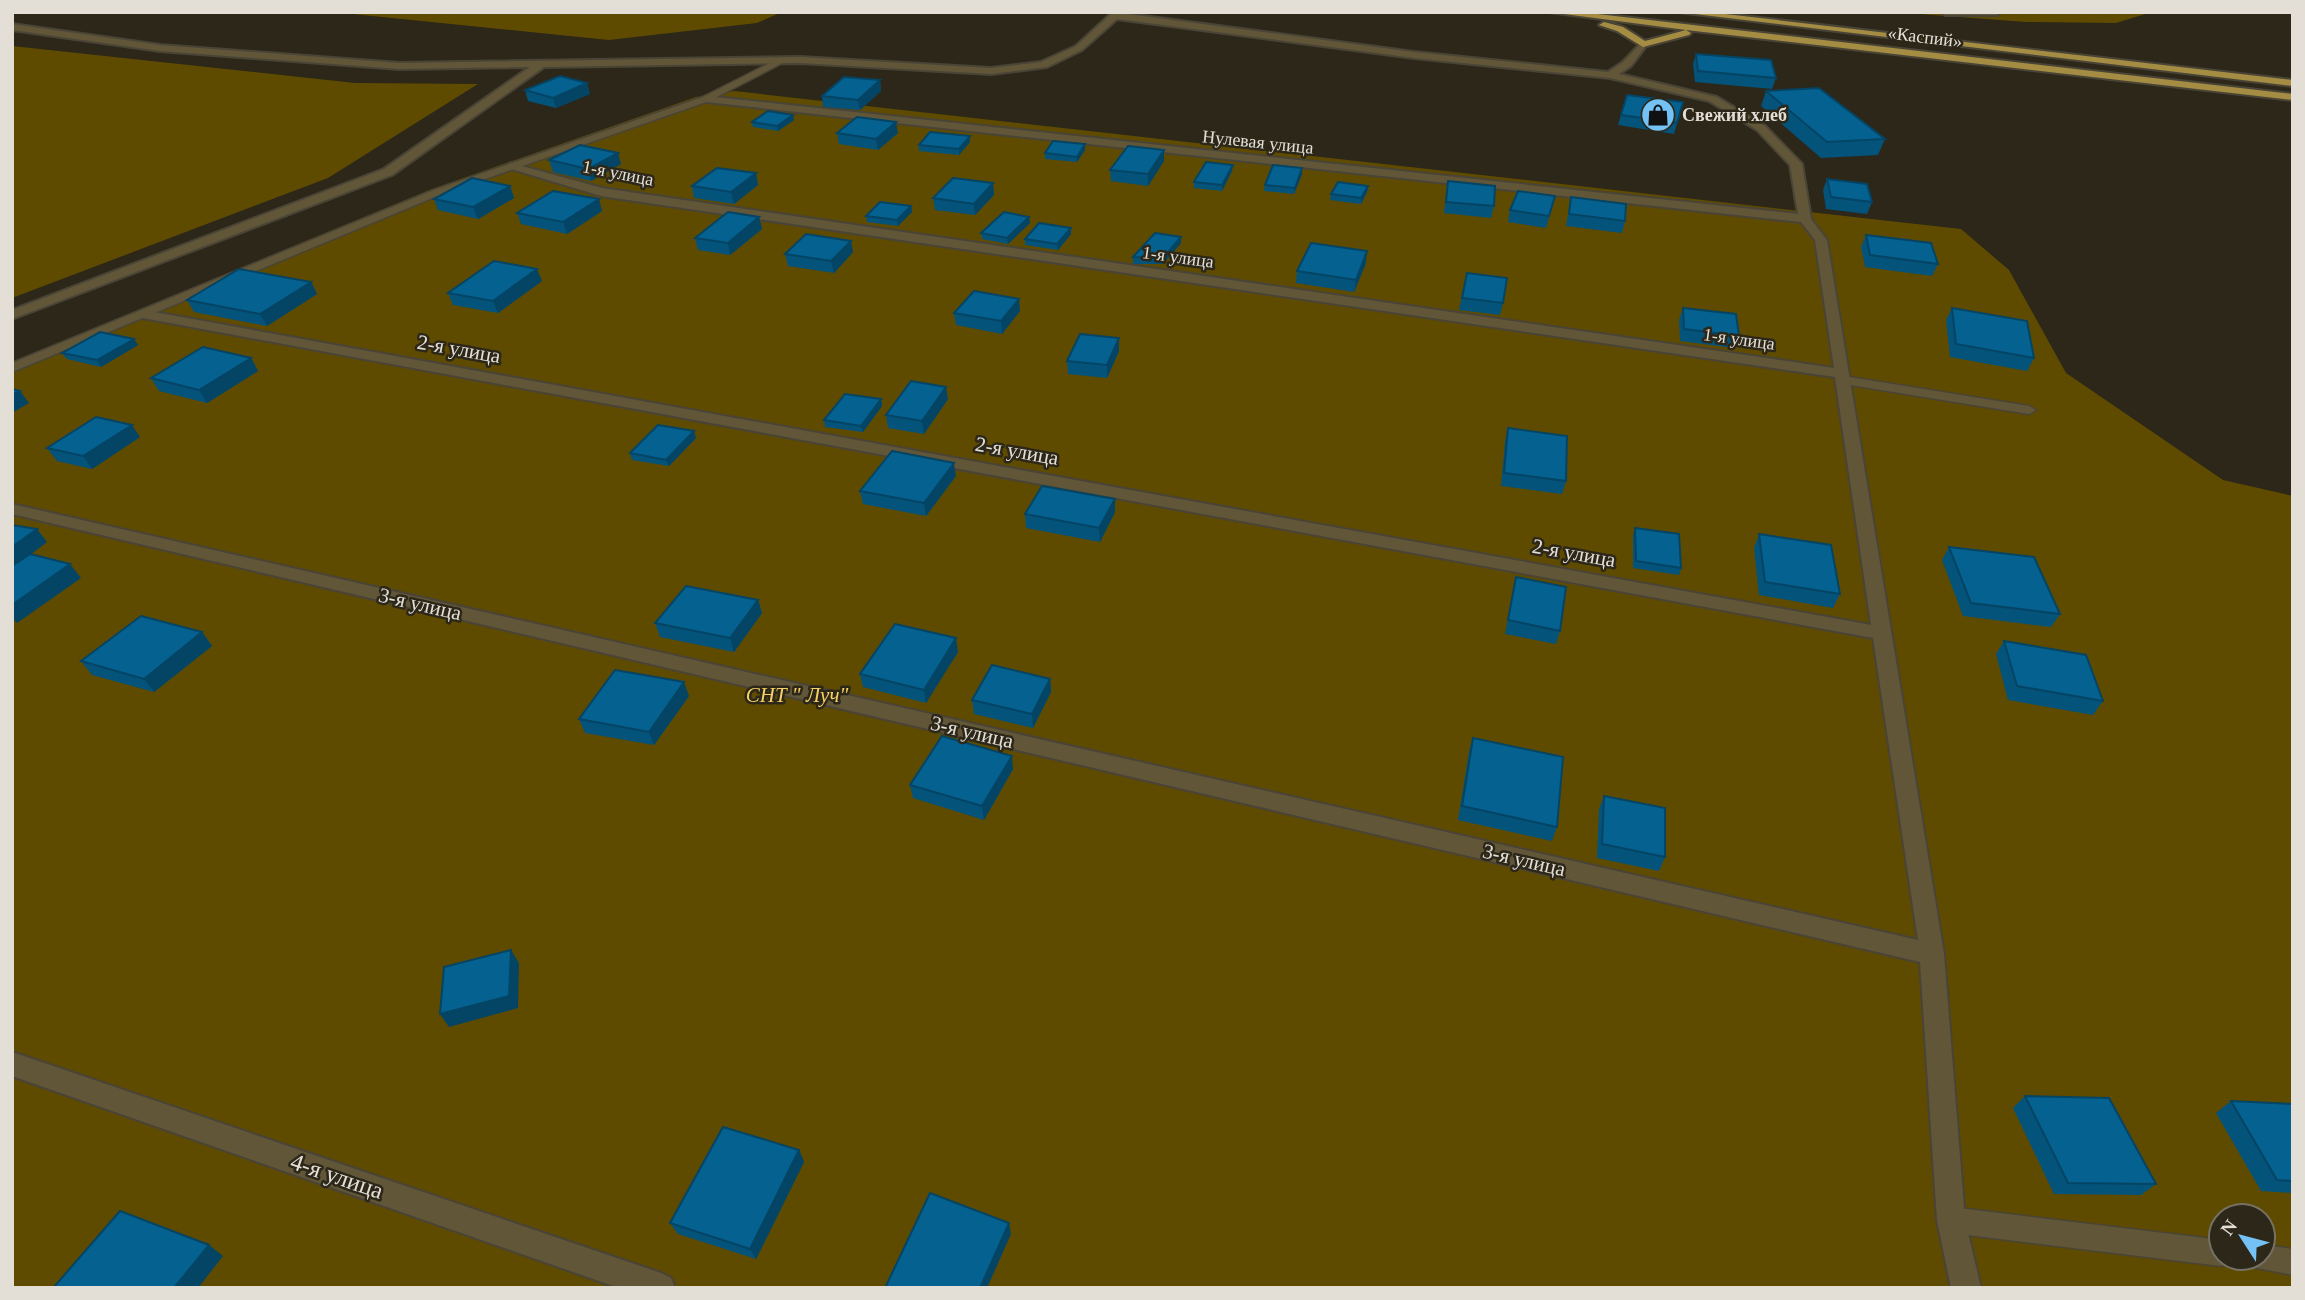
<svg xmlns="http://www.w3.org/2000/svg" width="2305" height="1300" viewBox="0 0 2305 1300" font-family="Georgia,serif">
  <rect width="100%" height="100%" fill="#2c2718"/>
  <g fill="#5f4b00" fill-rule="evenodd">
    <path d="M333 12H782L757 23 609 40Z"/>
    <path d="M1893 12H2152L2116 23 2026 22Z"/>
    <path d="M12 46 355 83 478 84 328 178 12 298Z"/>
    <path d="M734 91 1961 229 2009 270 2066 373 2223 480 2293 496V1288H12V362L432 189 696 97ZM2221 1216H2263V1258H2221Z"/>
  </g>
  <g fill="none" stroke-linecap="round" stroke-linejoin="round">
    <g stroke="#494436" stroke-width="3">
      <g id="service">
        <path d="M780 58 788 60 709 101 442 194 12 372V363L434 190 703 97Z"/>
        <path d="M1843 376 2029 406 2036 410 2029 414 1838 383V377Z"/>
        <path d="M1951 1207 2221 1240V1258H2232L2230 1262 2221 1266 1951 1233 1942 1229 1938 1220 1942 1211Z"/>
        <path d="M2263 1245 2293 1249V1275L2252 1267 2248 1258H2263Z"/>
      </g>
    </g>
    <g stroke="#494436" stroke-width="4">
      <g id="minor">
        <path d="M1113 12 1414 52 1608 72 1623 62 1643 41 1646 42V46L1631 66 1619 74 1717 97 1765 126 1802 164 1811 219 1827 240 1944 954 1965 1220 1981 1288H1951L1937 1220 1920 962 12 514V504L1918 940 1873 638 143 318 136 314 143 310 1871 625 1835 377 601 196 505 167 511 163 602 188 1834 368 1815 240 1801 222 706 102 701 99 706 96 1798 214 1790 165 1757 130 1709 101 1610 78 1414 58 1117 19 1082 50 1047 67 991 74 800 63 544 67 392 175 12 319V310L384 169 530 67 399 69 160 51 12 30V24L160 45 399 63 800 57 991 68 1041 62 1076 46Z"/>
        <path d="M1941 12H2001L1997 15H1945Z"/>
        <path d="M12 1052 661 1273 671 1278 675 1288H619L12 1076Z"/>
      </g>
    </g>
    <g stroke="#494436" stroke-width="4">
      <g id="trunk">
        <path d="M1549 12H1580L2293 94V100L1686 30 1691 33 1689 35 1643 47 1617 31 1599 25 1604 22 1623 27 1645 41 1686 30Z"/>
        <path d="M1678 12H1708L2293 80V86Z"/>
      </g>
    </g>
    <use href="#service" fill="#615638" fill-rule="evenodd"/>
    <use href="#minor" fill="#615638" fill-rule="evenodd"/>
    <use href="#trunk" fill="#a48c42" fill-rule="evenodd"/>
  </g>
  <g fill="#04537b">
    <path d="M1696 54 1776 78 1772 89 1695 82 1693 64Z"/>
    <path d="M880 80 881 91 860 110 823 107 822 96Z"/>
    <path d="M587 83 590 94 556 108 528 101 525 90Z"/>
    <path d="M1766 91 1885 139 1878 155 1821 158 1761 106Z"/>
    <path d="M1683 102 1674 134 1618 125 1621 115Z"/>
    <path d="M794 120 778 131 753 127 752 122Z"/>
    <path d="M837 133H898L878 150 839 144Z"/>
    <path d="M970 136V142L959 155 919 151V145Z"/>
    <path d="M1085 150 1077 162 1045 159V153Z"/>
    <path d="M549 160 621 164 591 181 553 172Z"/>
    <path d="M1164 161 1148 186 1111 181 1110 170Z"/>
    <path d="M1302 168V174L1294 194 1264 191 1265 185Z"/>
    <path d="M1232 171 1222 191 1194 188V182Z"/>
    <path d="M756 173 758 185 734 204 694 198 692 186Z"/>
    <path d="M1827 179 1872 202 1867 214 1826 209 1823 190Z"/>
    <path d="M1448 181 1494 206 1491 218 1444 213Z"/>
    <path d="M993 183 994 195 975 215 935 210 933 198Z"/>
    <path d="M510 186 514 198 478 219 438 210 434 199Z"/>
    <path d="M1368 186 1367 192 1361 204 1330 200 1331 194Z"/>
    <path d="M1571 197 1625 221 1622 233 1566 226Z"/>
    <path d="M911 206 912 212 898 226 867 222 866 216Z"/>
    <path d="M1552 208 1546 228 1508 222 1510 210Z"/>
    <path d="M602 211 567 234 521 224 517 213Z"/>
    <path d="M759 217 762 229 730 255 698 250 695 238Z"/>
    <path d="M1030 223 1008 244 982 239 981 233Z"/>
    <path d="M1071 234 1058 250 1025 245V239Z"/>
    <path d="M1866 235 1938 264 1932 276 1865 267 1861 247Z"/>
    <path d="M1181 237V243L1163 264H1133V257Z"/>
    <path d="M853 252 834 273 788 266 785 254Z"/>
    <path d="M1366 263 1354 292 1296 283 1297 271Z"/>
    <path d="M1467 273 1503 303 1500 315 1459 310Z"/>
    <path d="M542 281 498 313 453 305 448 293Z"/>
    <path d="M311 282 317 294 267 326 194 312 187 300Z"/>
    <path d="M1683 308 1739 336 1734 348 1680 341 1679 320Z"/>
    <path d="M1952 308 2034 358 2027 371 1950 357 1946 320Z"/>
    <path d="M1020 311 1002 334 956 325 954 313Z"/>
    <path d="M138 345 101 367 67 359 62 353Z"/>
    <path d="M1119 351 1107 378 1068 374 1067 361Z"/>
    <path d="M251 358 258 371 207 403 159 391 151 378Z"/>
    <path d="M881 399 882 406 863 432 825 427 824 420Z"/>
    <path d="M948 399 924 434 888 428 886 415Z"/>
    <path d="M1508 428 1566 481 1562 494 1501 486 1505 441Z"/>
    <path d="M140 437 92 469 57 461 47 448Z"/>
    <path d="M696 438 669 466 632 460 630 453Z"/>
    <path d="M956 476 926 516 863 504 860 491Z"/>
    <path d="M1115 512 1100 542 1026 528 1025 514Z"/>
    <path d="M1635 528 1681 568 1679 575 1633 568V535Z"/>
    <path d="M1759 534 1840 594 1833 608 1759 595 1754 548Z"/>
    <path d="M1949 547 2060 614 2051 627 1963 616 1942 560Z"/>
    <path d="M1516 577 1560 631 1556 644 1505 634Z"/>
    <path d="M758 600 762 613 734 652 660 637 655 623Z"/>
    <path d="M202 632 212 646 154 692 92 675 81 661Z"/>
    <path d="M2004 641 2103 701 2093 715 2008 700 1996 654Z"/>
    <path d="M958 652 926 703 863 687 860 674Z"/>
    <path d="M1050 679 1051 692 1033 728 974 714 972 700Z"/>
    <path d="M689 696 654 745 585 733 579 719Z"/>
    <path d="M1473 738 1557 827 1552 841 1458 820 1469 752Z"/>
    <path d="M1013 769 984 820 913 798 910 785Z"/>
    <path d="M1604 796 1665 857 1659 871 1597 858 1599 809Z"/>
    <path d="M2025 1096 2156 1184 2141 1195 2054 1194 2013 1108Z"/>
    <path d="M2231 1101 2293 1104V1193L2261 1191 2216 1113Z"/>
    <path d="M799 1150 804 1162 756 1259 678 1234 670 1223Z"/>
  </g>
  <g fill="#044464">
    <path d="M880 80 881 91 860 110 858 100Z"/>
    <path d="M587 83 590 94 556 108 553 98Z"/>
    <path d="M793 115 794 120 778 131 777 126Z"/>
    <path d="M896 122 898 133 878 150 876 139Z"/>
    <path d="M970 136V142L959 155V149Z"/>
    <path d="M1085 144V150L1077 162V157Z"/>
    <path d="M1164 150V161L1148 186V174Z"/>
    <path d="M618 153 621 164 591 181 588 169Z"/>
    <path d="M1233 165 1232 171 1222 191V185Z"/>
    <path d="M1302 168V174L1294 194 1295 188Z"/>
    <path d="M756 173 758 185 734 204 731 192Z"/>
    <path d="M993 183 994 195 975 215 974 204Z"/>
    <path d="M510 186 514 198 478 219 473 207Z"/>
    <path d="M1368 186 1367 192 1361 204V198Z"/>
    <path d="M599 199 602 211 567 234 563 222Z"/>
    <path d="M911 206 912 212 898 226 897 220Z"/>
    <path d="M759 217 762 229 730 255 728 243Z"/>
    <path d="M1029 217 1030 223 1008 244 1007 238Z"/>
    <path d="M1071 228V234L1058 250 1057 244Z"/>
    <path d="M1181 237V243L1163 264V258Z"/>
    <path d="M851 241 853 252 834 273 831 261Z"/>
    <path d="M1367 251 1366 263 1354 292 1356 280Z"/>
    <path d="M537 269 542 281 498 313 493 301Z"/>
    <path d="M311 282 317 294 267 326 260 314Z"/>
    <path d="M1019 299 1020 311 1002 334 1001 321Z"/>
    <path d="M1119 338V351L1107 378V365Z"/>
    <path d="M134 339 138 345 101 367 97 360Z"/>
    <path d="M251 358 258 371 207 403 199 390Z"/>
    <path d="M946 387 948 399 924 434 922 421Z"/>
    <path d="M20 391 29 403 12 413V395Z"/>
    <path d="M881 399 882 406 863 432 861 426Z"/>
    <path d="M132 425 140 437 92 469 83 456Z"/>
    <path d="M694 431 696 438 669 466 666 460Z"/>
    <path d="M954 463 956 476 926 516 924 503Z"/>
    <path d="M1115 499V512L1100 542 1099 528Z"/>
    <path d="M37 529 47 542 12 569V547Z"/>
    <path d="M70 564 81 578 17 623 12 618V605Z"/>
    <path d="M758 600 762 613 734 652 730 638Z"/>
    <path d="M202 632 212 646 154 692 144 679Z"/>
    <path d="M956 638 958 652 926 703 924 690Z"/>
    <path d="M1050 679 1051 692 1033 728 1032 714Z"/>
    <path d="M684 682 689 696 654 745 649 732Z"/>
    <path d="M1012 756 1013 769 984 820 982 806Z"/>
    <path d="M511 950 519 963 518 1008 449 1027 440 1014Z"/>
    <path d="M799 1150 804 1162 756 1259 750 1249Z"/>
    <path d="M1009 1223 1011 1234 987 1288H980Z"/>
    <path d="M209 1245 223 1256 198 1288H174Z"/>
  </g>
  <g fill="#05618f" stroke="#044464" stroke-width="2">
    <path d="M1696 54 1771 60 1776 78 1698 71Z"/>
    <path d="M560 76 587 83 553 98 525 90Z"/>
    <path d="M844 77 880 80 858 100 822 96Z"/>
    <path d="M1819 88 1885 139 1827 142 1766 91Z"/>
    <path d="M1627 95 1683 102 1677 123 1621 115Z"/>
    <path d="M768 111 793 115 777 126 752 122Z"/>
    <path d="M857 117 896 122 876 139 837 133Z"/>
    <path d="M930 132 970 136 959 149 919 145Z"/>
    <path d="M1053 141 1085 144 1077 157 1045 153Z"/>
    <path d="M580 145 618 153 588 169 549 160Z"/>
    <path d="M1128 146 1164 150 1148 174 1110 170Z"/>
    <path d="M1206 162 1233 165 1222 185 1194 182Z"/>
    <path d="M1273 165 1302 168 1295 188 1265 185Z"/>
    <path d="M717 168 756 173 731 192 692 186Z"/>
    <path d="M472 178 510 186 473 207 434 199Z"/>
    <path d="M953 178 993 183 974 204 933 198Z"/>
    <path d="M1827 179 1867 184 1872 202 1831 197Z"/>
    <path d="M1448 181 1495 186 1494 206 1446 202Z"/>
    <path d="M1338 182 1368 186 1361 198 1331 194Z"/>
    <path d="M553 191 599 199 563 222 517 213Z"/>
    <path d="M1518 191 1555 196 1549 216 1510 210Z"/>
    <path d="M1571 197 1626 204 1625 221 1569 214Z"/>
    <path d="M880 202 911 206 897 220 866 216Z"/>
    <path d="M728 212 759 217 728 243 695 238Z"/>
    <path d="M1004 212 1029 217 1007 238 981 233Z"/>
    <path d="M1039 223 1071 228 1057 244 1025 239Z"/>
    <path d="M1155 233 1181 237 1163 258 1133 257Z"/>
    <path d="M806 234 851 241 831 261 785 254Z"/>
    <path d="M1866 235 1931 243 1938 264 1870 255Z"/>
    <path d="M1311 243 1367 251 1356 280 1297 271Z"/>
    <path d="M494 261 537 269 493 301 448 293Z"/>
    <path d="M239 269 311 282 260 314 187 300Z"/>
    <path d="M1467 273 1507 278 1503 303 1462 298Z"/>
    <path d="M974 291 1019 299 1001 321 954 313Z"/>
    <path d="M1683 308 1736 314 1739 336 1684 329Z"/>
    <path d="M1952 308 2027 321 2034 358 1956 344Z"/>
    <path d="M100 332 134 339 97 360 62 353Z"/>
    <path d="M1080 334 1119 338 1107 365 1067 361Z"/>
    <path d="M203 347 251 358 199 390 151 378Z"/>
    <path d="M911 381 946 387 922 421 886 415Z"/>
    <path d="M12 389 20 391 12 395Z"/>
    <path d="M845 394 881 399 861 426 824 420Z"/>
    <path d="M96 417 132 425 83 456 47 448Z"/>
    <path d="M658 425 694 431 666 460 630 453Z"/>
    <path d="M1508 428 1567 436 1566 481 1504 473Z"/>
    <path d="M892 451 954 463 924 503 860 491Z"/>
    <path d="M1042 486 1115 499 1099 528 1025 514Z"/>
    <path d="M12 525 37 529 12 547Z"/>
    <path d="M1635 528 1679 534 1681 568 1636 561Z"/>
    <path d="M1759 534 1831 545 1840 594 1765 582Z"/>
    <path d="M1949 547 2034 557 2060 614 1971 603Z"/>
    <path d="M30 554 70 564 12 605V566Z"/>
    <path d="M1516 577 1566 587 1560 631 1508 620Z"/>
    <path d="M686 586 758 600 730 638 655 623Z"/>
    <path d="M141 616 202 632 144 679 81 661Z"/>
    <path d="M895 624 956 638 924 690 860 674Z"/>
    <path d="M2004 641 2086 655 2103 701 2017 686Z"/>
    <path d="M992 665 1050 679 1032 714 972 700Z"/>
    <path d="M615 670 684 682 649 732 579 719Z"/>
    <path d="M942 736 1012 756 982 806 910 785Z"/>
    <path d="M1473 738 1563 757 1557 827 1462 806Z"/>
    <path d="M1604 796 1665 808V857L1602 844Z"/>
    <path d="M511 950 509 996 440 1014 444 967Z"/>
    <path d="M2025 1096 2109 1098 2156 1184 2068 1183Z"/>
    <path d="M2231 1101 2293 1104V1181L2277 1180Z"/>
    <path d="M723 1127 799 1150 750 1249 670 1223Z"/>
    <path d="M930 1193 1009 1223 980 1288H885Z"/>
    <path d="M120 1211 209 1245 174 1288H53Z"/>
  </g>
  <defs>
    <g id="shop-disc" transform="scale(1.75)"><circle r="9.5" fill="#73c1f5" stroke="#2c2718"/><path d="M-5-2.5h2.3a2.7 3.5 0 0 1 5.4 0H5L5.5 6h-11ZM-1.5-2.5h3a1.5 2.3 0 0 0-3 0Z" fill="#111"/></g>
  </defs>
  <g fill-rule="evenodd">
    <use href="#shop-disc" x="1658" y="115"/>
  </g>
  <g text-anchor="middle" stroke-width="5" stroke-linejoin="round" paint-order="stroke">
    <g font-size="18" fill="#e3dfd6" stroke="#2c2718">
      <text transform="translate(1925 37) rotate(7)" y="6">«Каспий»</text>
      <text transform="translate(1258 142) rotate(6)" y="6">Нулевая улица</text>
      <text transform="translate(618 173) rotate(11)" y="6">1-я улица</text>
      <text transform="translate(1178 257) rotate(8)" y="6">1-я улица</text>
      <text transform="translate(1739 339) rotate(8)" y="6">1-я улица</text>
    </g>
    <g font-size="18" font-weight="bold" fill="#e3dfd6" stroke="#2c2718" text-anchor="start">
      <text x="1682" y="121">Свежий хлеб</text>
    </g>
    <g font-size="21" fill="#e3dfd6" stroke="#2c2718">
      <text transform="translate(459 349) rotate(10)" y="7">2-я улица</text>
      <text transform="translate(1017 451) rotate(10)" y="7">2-я улица</text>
      <text transform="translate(1574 553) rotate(10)" y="7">2-я улица</text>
      <text transform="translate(420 604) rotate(13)" y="7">3-я улица</text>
      <text transform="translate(972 732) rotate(13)" y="7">3-я улица</text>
      <text transform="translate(1524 860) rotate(13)" y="7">3-я улица</text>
    </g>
    <g font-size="21" font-style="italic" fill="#f6d163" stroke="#2c2718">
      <text x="797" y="702">СНТ " Луч"</text>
    </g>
    <g font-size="24" fill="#e3dfd6" stroke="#2c2718">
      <text transform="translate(337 1176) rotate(19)" y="8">4-я улица</text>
    </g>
  </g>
  <rect width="2305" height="1300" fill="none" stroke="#e3dfd6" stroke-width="28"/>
  <g transform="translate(2242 1237) rotate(306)"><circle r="33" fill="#2c2718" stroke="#757164" stroke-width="2"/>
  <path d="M0-5L12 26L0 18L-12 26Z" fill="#73c1f5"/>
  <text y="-10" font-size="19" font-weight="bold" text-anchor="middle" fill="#e3dfd6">N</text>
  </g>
</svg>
